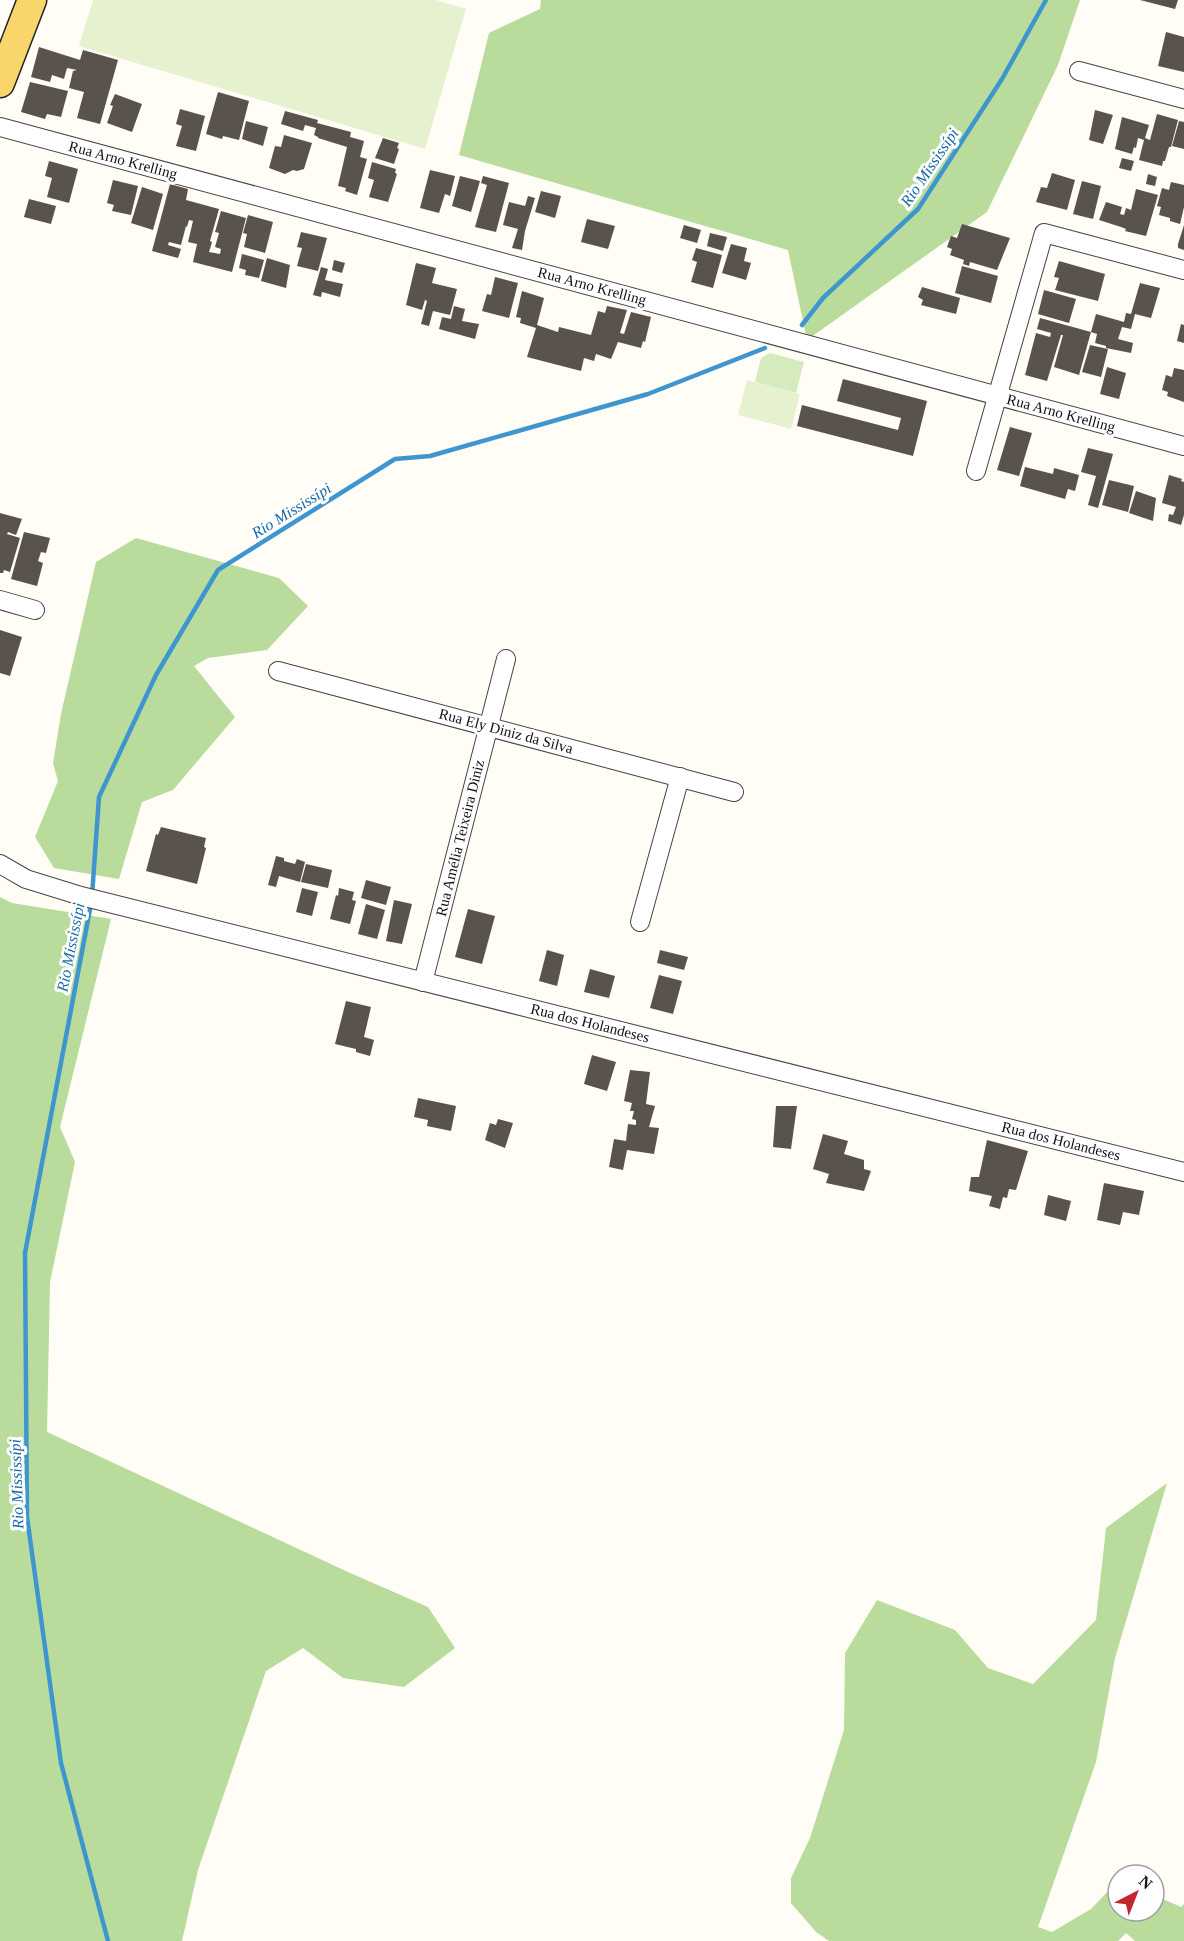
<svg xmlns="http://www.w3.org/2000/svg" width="1184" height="1941" viewBox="0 0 1184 1941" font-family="Georgia,serif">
  <rect width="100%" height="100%" fill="#fffdf5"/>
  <path fill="#d5ebbd" d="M770 353 804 362 796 393 755 382 761 358Z"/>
  <g fill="#b9dc9c">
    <path d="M541 0H1080L1058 65 987 212 807 340 788 250 459 155 489 33 540 9Z"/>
    <path d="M136 538 279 578 308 606 267 650 208 658 194 666 235 717 173 790 142 802 119 879 54 868 35 837 58 781 53 763 61 714 96 562Z"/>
    <path d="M0 897 12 903 111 919 60 1127 75 1162 50 1282 47 1432 348 1572 428 1607 455 1648 404 1687 343 1678 303 1648 266 1671 198 1870 182 1941H0Z"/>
    <path d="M1167 1483 1115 1658 1096 1762 1038 1927 1052 1932 1091 1909 1116 1883H1118V1911H1154V1895L1181 1907 1184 1904V1941H1135L1126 1933 1118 1941H829L816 1932 791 1903V1878L810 1838 844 1730 845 1653 877 1600 955 1630 988 1668 1033 1684 1096 1620 1106 1528Z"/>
  </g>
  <g fill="#e6f2cf">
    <path d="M93 0H436L466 9 425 149 79 46Z"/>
    <path d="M747 380 800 394 791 429 738 415Z"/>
  </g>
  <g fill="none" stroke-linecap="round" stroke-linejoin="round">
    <g stroke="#3f96cf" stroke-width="4.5">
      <path d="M802 325 823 298 918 209 1002 79 1046 0"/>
      <path d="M92 896 99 797 156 675 218 570 395 459 430 456 648 394 765 348"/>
      <path d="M91 904 25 1253 27 1517 61 1763 108 1941"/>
    </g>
  </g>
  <g fill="#5a524d">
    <path d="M1140 0H1178L1175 9Z"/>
    <path d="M1166 32 1184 37V72L1158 66Z"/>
    <path d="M39 47 80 60 83 50 118 60 100 124 77 118 84 92 69 88 73 71 77 70 67 68 64 79 52 75 50 82 31 77Z"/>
    <path d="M30 82 68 91 61 117 47 114 45 119 21 112Z"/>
    <path d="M218 92 249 101 239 140 223 136 222 139 206 134Z"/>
    <path d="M115 94 142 104 132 132 107 123 113 106 110 105Z"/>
    <path d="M180 109 205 116 196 151 176 146 182 126 176 124Z"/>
    <path d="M1095 110 1113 115 1103 144 1089 140Z"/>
    <path d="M285 111 318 120 317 123 351 132 350 137 364 141 360 157 367 159 357 195 345 191 346 188 338 186 347 147 318 138V137L314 135 316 128 305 125 303 131 281 124Z"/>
    <path d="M1157 114 1178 120 1171 147H1169L1165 161H1163L1162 166 1139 160 1144 140 1138 138 1136 148 1134 147 1132 154 1115 149 1122 117 1149 125 1145 138 1150 140Z"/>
    <path d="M246 121 268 127 263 146 242 139Z"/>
    <path d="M1179 121 1184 122V149L1172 146Z"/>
    <path d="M284 135 312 143 304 169 297 171 293 170 285 174 269 168 275 146 281 147Z"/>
    <path d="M383 138 399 143 397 148 399 149 394 164 375 158Z"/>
    <path d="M1122 158 1134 161 1131 171 1119 168Z"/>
    <path d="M49 161 78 169 69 203 47 197 52 178 45 176Z"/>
    <path d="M372 162 396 169 395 173 397 174 388 202 369 197 374 180 368 178Z"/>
    <path d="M430 170 455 176 450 196 445 194 439 213 420 208Z"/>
    <path d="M1052 173 1075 180 1067 210 1036 202 1041 187 1047 188Z"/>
    <path d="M1148 174 1157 177 1155 186 1146 184Z"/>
    <path d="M460 176 480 181 471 212 452 206Z"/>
    <path d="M483 176 509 183 496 232 475 227 487 185 481 183Z"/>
    <path d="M113 180 138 186 131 215 112 211 114 205 107 203Z"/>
    <path d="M1082 181 1101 186 1093 219 1073 214Z"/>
    <path d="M1171 182 1184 185V207L1180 224 1170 221V218L1159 215 1161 207 1157 206 1162 188 1169 190Z"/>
    <path d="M170 184 188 189 186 200 219 209 210 241 212 242 209 252 220 254 221 249 215 247 219 233 215 232 221 211 246 218 232 272 193 262 197 244 188 242 193 221 189 220 187 227 186 226 181 245 169 242 168 245 181 249 178 258 152 251Z"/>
    <path d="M142 187 163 194 153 230 131 223Z"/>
    <path d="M1136 189 1158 195 1146 236 1125 231 1126 229 1121 227 1099 220 1106 202 1122 207 1120 214 1124 215 1126 208 1131 210Z"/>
    <path d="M541 191 561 196 555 218 535 212Z"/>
    <path d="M528 196 535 198 525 231 522 250 512 248 518 229 503 225 509 202 525 206Z"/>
    <path d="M29 199 56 206 51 224 24 217Z"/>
    <path d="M248 215 273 222 265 253 244 247 247 234 243 233Z"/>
    <path d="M587 219 615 226 608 249 581 242Z"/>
    <path d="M962 224 1010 238 997 270 970 262 969 266 963 264 964 260 950 255 952 249 947 247 951 236 957 238Z"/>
    <path d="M684 225 701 230 697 243 680 238Z"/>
    <path d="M1184 225V250L1178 248V244Z"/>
    <path d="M301 232 327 238 318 271 297 266 302 248 297 247Z"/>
    <path d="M710 233 727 237 723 251 707 246Z"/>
    <path d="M731 244 747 248 744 261 751 263 746 280 722 273Z"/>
    <path d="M696 248 722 255 713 288 691 282 697 262 692 260Z"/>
    <path d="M242 254 264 260 259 278 245 275 246 270 239 268Z"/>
    <path d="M267 258 290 265 286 288 261 281Z"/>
    <path d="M334 260 345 263 342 273 332 270Z"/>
    <path d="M1059 261 1105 274 1098 301 1055 290 1059 278 1054 277Z"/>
    <path d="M416 263 436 268 432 283 457 289 450 315 433 311 429 326 421 324 427 301 425 300 422 310 406 305Z"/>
    <path d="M962 266 998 276 991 303 955 293Z"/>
    <path d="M321 267 328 269 325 280 343 284 340 297 322 292 321 297 313 295Z"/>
    <path d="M495 277 518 283 509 318 482 311 487 294 491 295Z"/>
    <path d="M1140 283 1160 288 1151 318 1135 314 1131 329 1122 327 1118 339 1133 343 1131 353 1106 348V346L1095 343 1097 334 1091 332 1079 375 1054 367 1063 335H1061L1047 381 1025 375 1036 333 1050 337 1051 333 1037 329 1040 318 1091 332 1096 314 1124 322 1126 313 1131 314Z"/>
    <path d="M922 287 960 298 956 314 921 305 923 300 918 297Z"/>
    <path d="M1044 290 1076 299 1069 323 1038 314Z"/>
    <path d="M522 291 544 298 537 325 558 332 559 327 591 335 598 311 605 313 607 306 627 310 620 333 624 334 631 312 651 317 645 342 643 341 641 348 618 342 611 359 596 354 594 361 584 358 581 371 527 357 536 328 520 323 521 318 516 317Z"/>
    <path d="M454 306 465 309 462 321 479 324 475 339 439 329 442 317 451 319Z"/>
    <path d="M1181 324 1184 325V343L1177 341Z"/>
    <path d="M1090 345 1108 349 1101 377 1082 372Z"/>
    <path d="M1107 367 1126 373 1119 399 1100 394Z"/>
    <path d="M1174 368 1184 370V402L1167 396 1168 392 1162 390 1166 375 1172 377Z"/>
    <path d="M843 379 927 401 913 456 797 426 802 405 898 430 901 418 837 401Z"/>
    <path d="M1010 427 1032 433 1019 476 997 470Z"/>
    <path d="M1088 448 1113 454 1098 508 1088 505 1096 476 1081 472Z"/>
    <path d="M1025 467 1053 474 1054 468 1079 475 1075 491 1068 489 1065 499 1020 486Z"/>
    <path d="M1169 475 1182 479 1181 481 1184 482V515L1181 525 1168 521 1169 514 1173 515 1176 507 1162 503Z"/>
    <path d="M1109 480 1134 486 1128 512 1102 505Z"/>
    <path d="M1136 491 1156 498 1153 521 1129 513Z"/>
    <path d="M0 513 22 519 16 535 8 532 7 534 20 538 10 572 4 570 3 573H0Z"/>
    <path d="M24 532 50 538 46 553 41 552 38 561 43 563 37 586 11 579Z"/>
    <path d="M0 630 22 637 10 676 0 673Z"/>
    <path d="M161 827 206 838 204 847 206 848 197 884 146 871 156 834 158 835Z"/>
    <path d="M276 856 284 858V861L295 864 297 859 305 862 300 882 279 876 276 887 268 885Z"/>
    <path d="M306 864 332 870 328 888 301 882Z"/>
    <path d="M366 880 391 887 386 905 361 898Z"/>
    <path d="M302 888 318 892 312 916 296 912Z"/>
    <path d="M339 888 354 892 352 900 356 901 350 924 330 919 336 895 338 896Z"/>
    <path d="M394 900 412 904 402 944 386 941Z"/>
    <path d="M366 904 385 910 377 939 358 934Z"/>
    <path d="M468 909 495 916 482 964 455 957Z"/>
    <path d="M547 950 564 955 557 986 539 981Z"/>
    <path d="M660 950 688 957 684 970 657 963Z"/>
    <path d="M590 969 615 976 609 998 584 992Z"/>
    <path d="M659 975 682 981 673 1014 650 1008Z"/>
    <path d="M346 1001 371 1007 364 1037 374 1040 370 1056 356 1052V1049L335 1044Z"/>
    <path d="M592 1055 616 1062 607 1091 584 1084Z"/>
    <path d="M630 1070 650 1072 646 1104 655 1106 649 1127 659 1128 654 1154 627 1150 623 1170 609 1167 614 1139 626 1141 628 1124 636 1125V1120L632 1119 634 1111H630L632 1103 624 1101Z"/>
    <path d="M418 1098 456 1106 451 1131 427 1126 428 1120 414 1117Z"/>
    <path d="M776 1106H797L791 1149 773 1147Z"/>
    <path d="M498 1119 513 1123 505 1148 485 1140 490 1123 496 1125Z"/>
    <path d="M823 1134 848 1141 844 1154 864 1160V1169L871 1171 864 1191 826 1183 829 1174 813 1169Z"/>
    <path d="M987 1140 1028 1151 1016 1190 1009 1189 1007 1198 1003 1197 1000 1209 989 1206 992 1196 969 1191 971 1177H979Z"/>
    <path d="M1104 1183 1144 1191 1139 1215 1123 1212 1120 1225 1097 1220Z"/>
    <path d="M1048 1195 1071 1201 1066 1221 1044 1215Z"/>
  </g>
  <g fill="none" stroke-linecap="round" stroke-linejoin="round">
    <g stroke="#444" stroke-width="20">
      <g id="minor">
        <path d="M1079 71 1184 99"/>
        <path d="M0 127 1184 446"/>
        <path d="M976 471 1044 233 1184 270"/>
        <path d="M0 600 35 610"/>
        <path d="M278 671 734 792"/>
        <path d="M0 864 26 879 81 896 1184 1172"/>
        <path d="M640 922 680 777"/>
        <path d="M423 982 506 659"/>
      </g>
    </g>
    <g stroke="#222" stroke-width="31">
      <path id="primary" d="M0 83 32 0"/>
    </g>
    <use href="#minor" stroke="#fff" stroke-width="18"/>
    <use href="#primary" stroke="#f9d66b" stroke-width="28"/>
  </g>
  <g text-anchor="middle" stroke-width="6" stroke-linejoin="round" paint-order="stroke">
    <g font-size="15" fill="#111" stroke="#fff">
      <text transform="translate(123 160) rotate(15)" y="5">Rua Arno Krelling</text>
      <text transform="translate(592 286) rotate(15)" y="5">Rua Arno Krelling</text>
      <text transform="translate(1061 413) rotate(15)" y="5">Rua Arno Krelling</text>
      <text transform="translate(506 731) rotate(15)" y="5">Rua Ely Diniz da Silva</text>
      <text transform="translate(460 838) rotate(-76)" y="5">Rua Amélia Teixeira Diniz</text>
      <text transform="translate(590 1023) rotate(14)" y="5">Rua dos Holandeses</text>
      <text transform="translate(1061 1141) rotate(14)" y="5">Rua dos Holandeses</text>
    </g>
    <g font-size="16" font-style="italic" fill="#1768a6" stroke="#fff">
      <text transform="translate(929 167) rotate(-56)" y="6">Rio Mississípi</text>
      <text transform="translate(291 510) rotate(-32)" y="6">Rio Mississípi</text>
      <text transform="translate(70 947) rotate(-79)" y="6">Rio Mississípi</text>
      <text transform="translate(16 1484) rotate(-92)" y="6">Rio Mississípi</text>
    </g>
  </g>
  <g transform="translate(1136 1893) rotate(42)"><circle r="28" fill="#ffffff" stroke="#a0a0a0" stroke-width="1.5"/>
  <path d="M0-4.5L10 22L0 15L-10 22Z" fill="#c4262e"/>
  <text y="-9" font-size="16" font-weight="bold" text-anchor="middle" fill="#111111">N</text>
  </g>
</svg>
